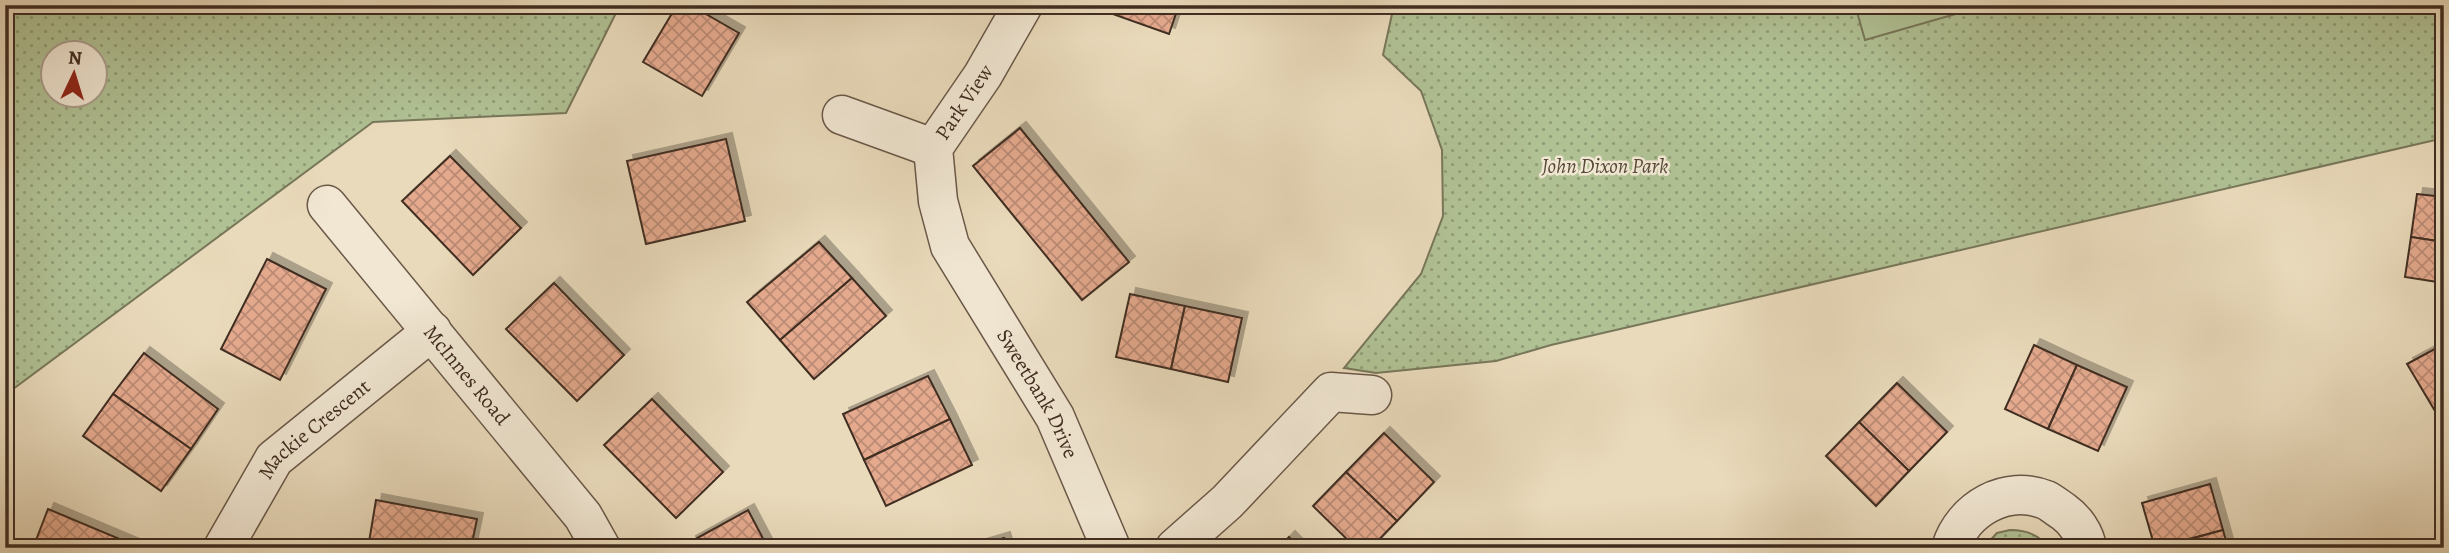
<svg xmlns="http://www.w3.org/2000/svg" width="2449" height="553" viewBox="0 0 2449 553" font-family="Alegreya,serif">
  <defs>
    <pattern id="grass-dots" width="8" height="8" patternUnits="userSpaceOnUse" patternTransform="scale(1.75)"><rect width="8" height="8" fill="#b0c194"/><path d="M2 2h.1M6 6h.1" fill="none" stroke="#919d78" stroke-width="1.8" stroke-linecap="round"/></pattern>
    <pattern id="building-cross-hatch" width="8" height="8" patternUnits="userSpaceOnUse" patternTransform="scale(1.75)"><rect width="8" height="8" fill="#e5aa8e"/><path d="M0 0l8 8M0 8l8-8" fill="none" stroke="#bb8b74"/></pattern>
    <filter id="shadow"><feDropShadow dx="6" dy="-6" stdDeviation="0" flood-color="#0004"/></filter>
  </defs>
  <rect width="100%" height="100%" fill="#e9dabb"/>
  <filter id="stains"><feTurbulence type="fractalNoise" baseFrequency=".00286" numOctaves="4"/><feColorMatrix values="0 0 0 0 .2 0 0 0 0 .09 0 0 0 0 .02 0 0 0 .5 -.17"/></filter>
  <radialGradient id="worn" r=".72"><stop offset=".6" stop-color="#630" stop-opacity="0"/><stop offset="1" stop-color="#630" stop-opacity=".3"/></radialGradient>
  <g fill="url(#grass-dots)" stroke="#78775a" stroke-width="2" fill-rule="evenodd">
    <path d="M5 5H620L566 113 373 122 5 395ZM52 52H94V94H52Z"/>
    <path d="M1394 5H2444V138L1551 345 1496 361 1376 373 1344 368 1421 274 1443 216 1442 150 1421 91 1383 55Z"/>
    <path d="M2010 530C2026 530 2039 534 2048 548H1983L1997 533Z"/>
  </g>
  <path fill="#b0c194" stroke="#78775a" stroke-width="2" d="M1855 5H1987L1865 40Z"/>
  <g fill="url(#building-cross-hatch)" stroke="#402d21" stroke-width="2" filter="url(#shadow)">
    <path d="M677 5H690L739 33 702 96 643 62Z"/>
    <path d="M1110 5H1179L1169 34 1107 12Z"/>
    <path d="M1020 128 1129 262 1082 300 973 166Z"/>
    <path d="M726 139 745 221 646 244 627 161Z"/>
    <path d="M450 156 521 228 473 275 402 201Z"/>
    <path d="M2417 194 2444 197V242L2411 237Z"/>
    <path d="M2411 237 2444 242V283L2405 277Z"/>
    <path d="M819 242 852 278 780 340 747 302Z"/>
    <path d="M267 259 326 289 280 380 221 349Z"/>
    <path d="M852 278 886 316 814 379 780 340Z"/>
    <path d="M554 283 624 355 577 401 506 329Z"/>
    <path d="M1130 294 1185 306 1171 369 1116 357Z"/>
    <path d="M1185 306 1242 318 1228 382 1171 369Z"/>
    <path d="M2444 344V412L2438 416 2407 364Z"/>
    <path d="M2034 345 2077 365 2048 429 2005 409Z"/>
    <path d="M144 353 218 409 191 449 113 394Z"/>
    <path d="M2077 365 2127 387 2098 451 2048 429Z"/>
    <path d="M928 376 950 419 864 460 843 414Z"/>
    <path d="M1897 383 1947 432 1909 471 1859 422Z"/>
    <path d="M113 394 191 449 161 491 83 436Z"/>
    <path d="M652 399 723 472 676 518 604 445Z"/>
    <path d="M950 419 972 465 886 506 864 460Z"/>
    <path d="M1859 422 1909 471 1876 506 1826 456Z"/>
    <path d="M1384 433 1434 482 1397 521 1346 472Z"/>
    <path d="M1346 472 1397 521 1371 548H1356L1313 506Z"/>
    <path d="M2210 484 2223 530 2155 548 2142 503Z"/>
    <path d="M376 500 477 519 471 548H368Z"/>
    <path d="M48 509 134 545 133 548H33Z"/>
    <path d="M748 510 768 548H693L690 542Z"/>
    <path d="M2223 530 2228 548H2158Z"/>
    <path d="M1289 537 1300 548H1279Z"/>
    <path d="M1004 538 1007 548H970Z"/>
  </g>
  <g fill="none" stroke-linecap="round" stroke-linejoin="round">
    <g stroke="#6a5848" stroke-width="41">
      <g id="minor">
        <path id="s1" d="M1023 5 983 75 933 148 938 201 950 246 1055 417 1111 548"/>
        <path d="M842 115 933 148"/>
        <path id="s2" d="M327 205 583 516 601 548"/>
        <path id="s3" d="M223 548 274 459 432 331"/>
        <path d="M1175 548 1227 502 1331 392 1372 395"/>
        <path d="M1951 548C1963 509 2006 484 2046 500 2052 503 2058 508 2064 512 2075 520 2085 534 2087 548"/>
      </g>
    </g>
    <use href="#minor" stroke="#f1e7d3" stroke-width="38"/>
  </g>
  <g text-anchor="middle" stroke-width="5" stroke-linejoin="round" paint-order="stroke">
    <g font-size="21" fill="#402d21" stroke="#f1e7d3">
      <text transform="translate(964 102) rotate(-56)" y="7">Park View</text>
      <text dy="7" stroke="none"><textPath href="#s2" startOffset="220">McInnes Road</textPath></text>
      <text dy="7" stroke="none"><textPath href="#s1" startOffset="441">Sweetbank Drive</textPath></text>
      <text dy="7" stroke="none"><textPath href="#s3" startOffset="152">Mackie Crescent</textPath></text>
    </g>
    <g font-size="21" font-style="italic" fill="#564b38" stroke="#f1e7d3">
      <text x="1605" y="173">John Dixon Park</text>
    </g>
  </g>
  <rect width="2449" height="553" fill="none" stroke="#e9dabb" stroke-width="28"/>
  <rect x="7" y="7" width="2435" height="539" fill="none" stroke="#402d21" stroke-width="3.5"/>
  <rect x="14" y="14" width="2421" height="525" fill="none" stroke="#402d21" stroke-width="2"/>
  <g transform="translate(74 74) rotate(4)"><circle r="33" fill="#f1e7d3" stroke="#aa9d8c" stroke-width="2"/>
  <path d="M0-5L12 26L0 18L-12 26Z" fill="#8f2418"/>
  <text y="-10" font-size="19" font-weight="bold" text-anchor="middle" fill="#402d21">N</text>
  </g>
  <rect width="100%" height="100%" filter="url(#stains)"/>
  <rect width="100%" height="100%" fill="url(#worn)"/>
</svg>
